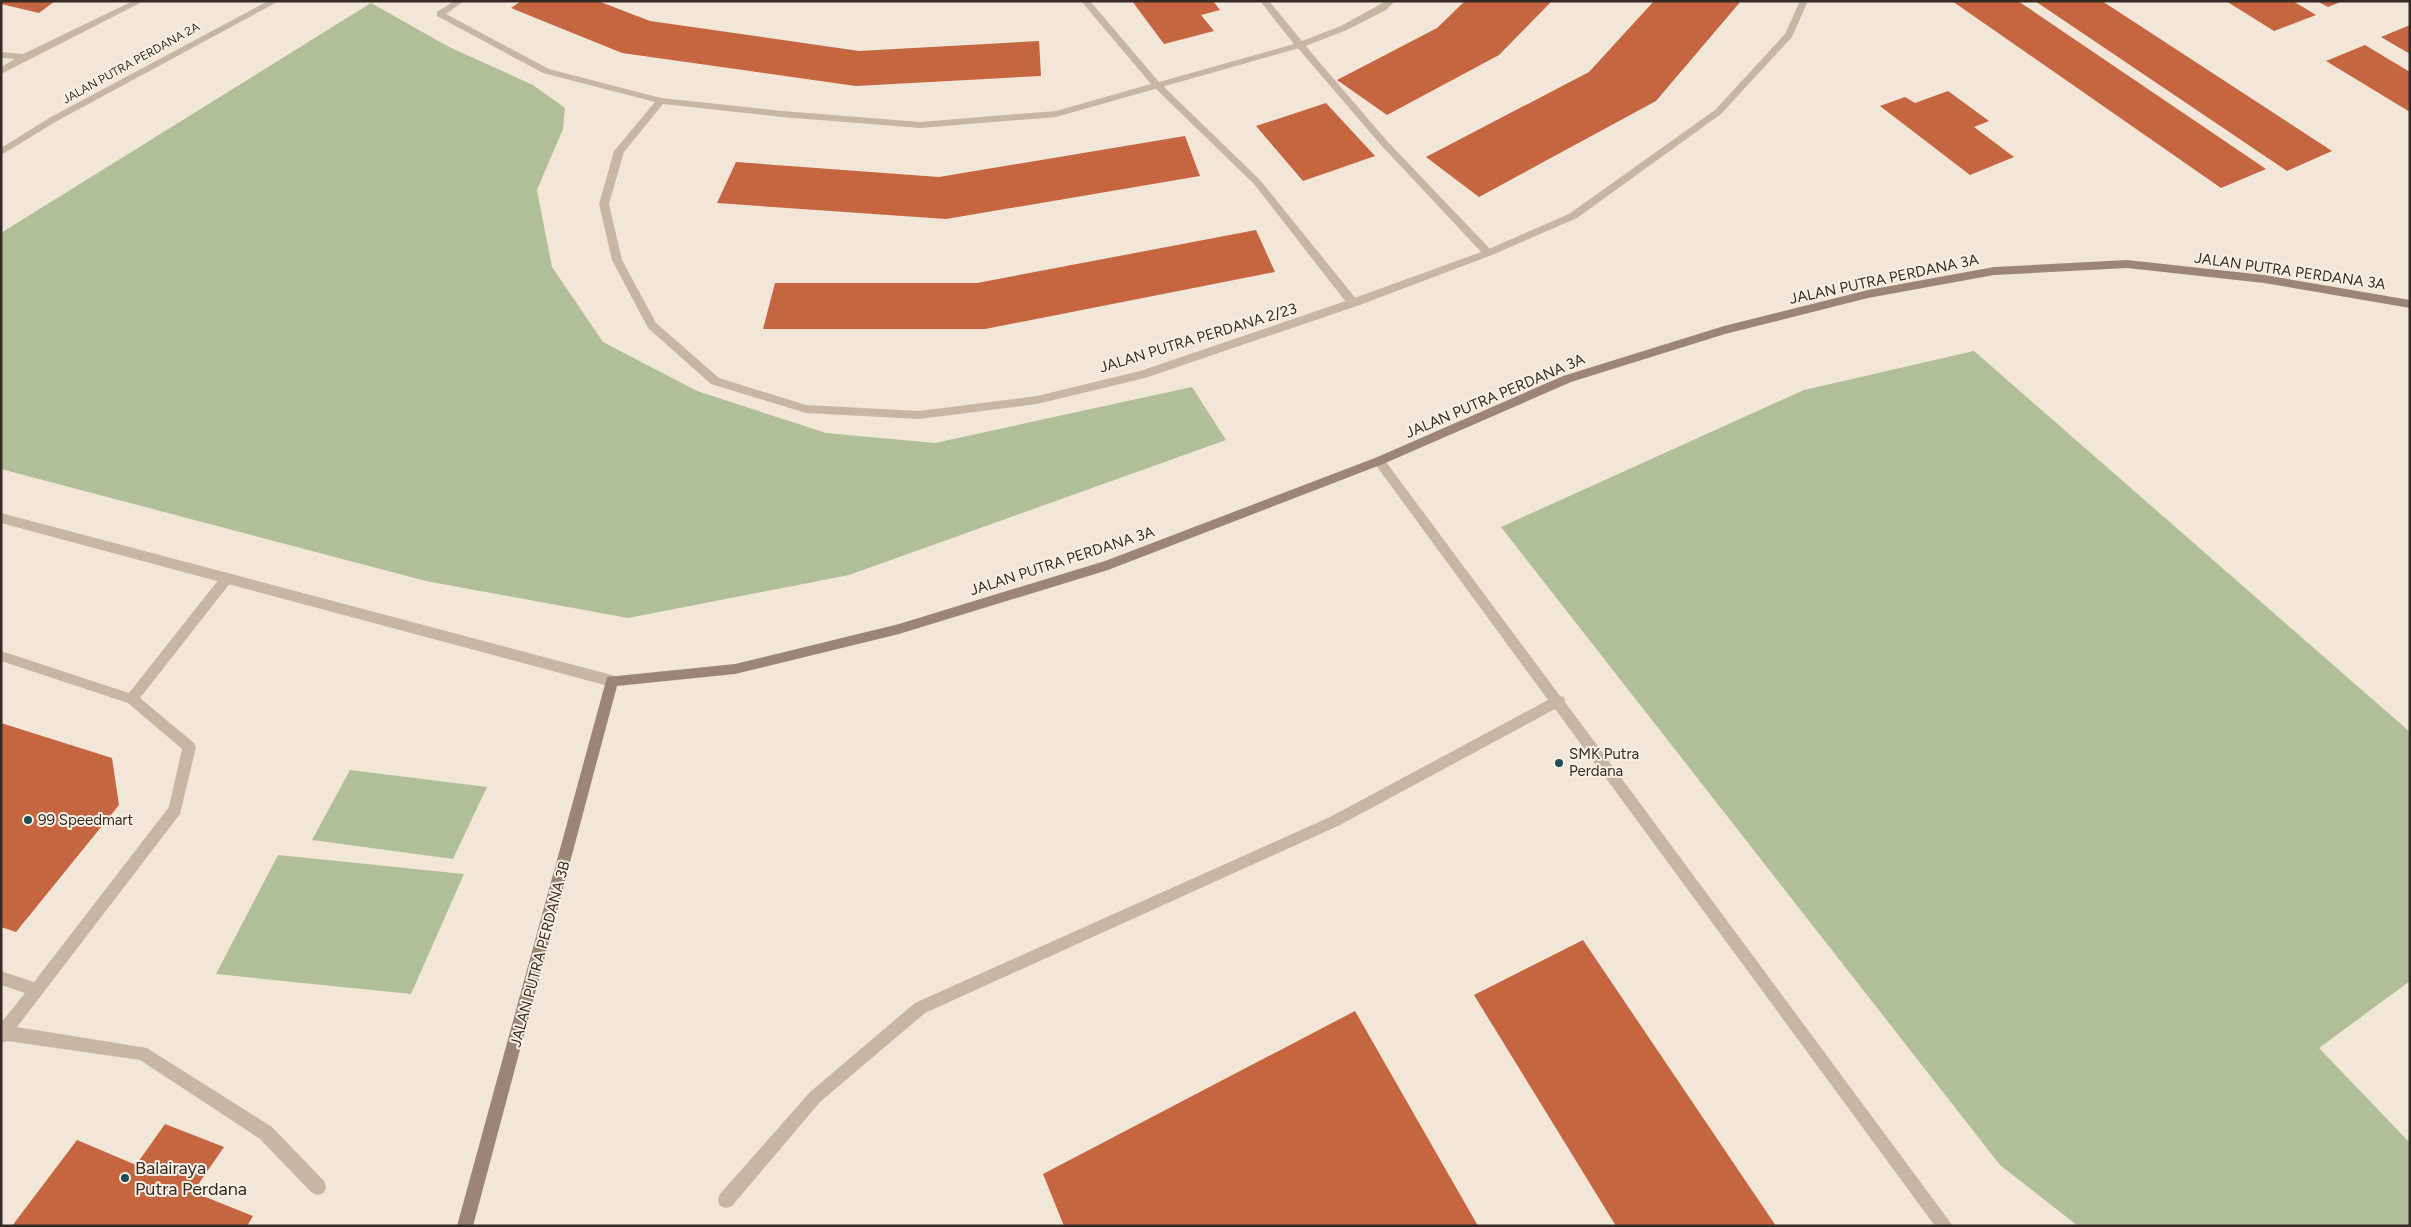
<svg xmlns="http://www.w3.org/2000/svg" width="2411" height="1227" viewBox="0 0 2411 1227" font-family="Figtree,sans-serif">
  <rect width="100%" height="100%" fill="#f1e6d8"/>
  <g fill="#b1bf98">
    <path d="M371 3 449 47 533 85 565 108 563 129 537 190 552 267 603 342 697 391 826 433 935 443 1192 387 1226 440 849 575 628 618 426 581 1 469V233Z"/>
    <path d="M1974 351 2410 732V981L2319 1048 2410 1143V1226H2078L2000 1165 1501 527 1804 390Z"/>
    <path d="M350 770 487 787 453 859 312 840Z"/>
    <path d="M278 855 464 874 411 994 216 974Z"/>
  </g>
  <g fill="#c56641">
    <path d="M1 1H55L39 13 1 4Z"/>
    <path d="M521 1H598L650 21 859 51 1039 41 1041 76 856 86 622 53 511 8Z"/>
    <path d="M1132 1H1213L1220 10 1201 15 1214 31 1164 44Z"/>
    <path d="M1465 1H1552L1499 55 1387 115 1337 80 1437 28Z"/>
    <path d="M1654 1H1741L1656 101 1479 197 1426 157 1589 72Z"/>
    <path d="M1952 1H2018L2266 169 2221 188Z"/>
    <path d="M2035 1H2102L2332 151 2287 171Z"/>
    <path d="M2226 1H2293L2316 15 2274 31Z"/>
    <path d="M2317 1H2343L2328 7Z"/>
    <path d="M2410 25V54L2381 37Z"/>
    <path d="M2365 45 2410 72V112L2326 61Z"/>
    <path d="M1948 91 1989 121 1974 127 2014 157 1970 175 1880 106 1905 97 1915 103Z"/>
    <path d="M1326 103 1375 156 1303 181 1256 126Z"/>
    <path d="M1185 136 1200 176 946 219 717 203 736 162 939 177Z"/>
    <path d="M1256 230 1275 272 985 329H763L775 283H977Z"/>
    <path d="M1 723 112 758 119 805 16 932 1 927Z"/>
    <path d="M1583 940 1776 1226H1616L1474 995Z"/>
    <path d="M1355 1011 1478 1226H1064L1043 1174Z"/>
    <path d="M165 1124 224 1147 193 1192 253 1216 247 1226H12L77 1140 136 1165Z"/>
  </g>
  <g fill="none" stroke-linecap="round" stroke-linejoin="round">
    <g fill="#c8b6a4" fill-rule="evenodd">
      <path d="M1300 42 1303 43 1387 141 1492 251V255H1484L1381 145 1297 47 1296 45Z"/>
      <path d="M1158 83 1161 84 1260 180 1357 300V306H1349L1254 184 1155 88 1153 86Z"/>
      <path d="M1379 457 1383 458 1560 696 1564 697 1565 702 1953 1226H1935L1555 709 1340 825 925 1013 820 1102 732 1206 726 1208 720 1206 718 1200 720 1194 810 1092 915 1003 1330 817 1548 700 1375 464 1373 461Z"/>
      <path d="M227 573 231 574 233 578 231 582 140 698 194 743 196 747 180 814 17 1027 147 1048 272 1127 324 1181 326 1187 324 1193 318 1195 312 1193 260 1139 140 1060 7 1041 1 1043V1023L25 993 1 985V971L34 982 169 807 182 749 128 703 1 661V651L129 693 223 574Z"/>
    </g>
    <g fill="#c8b6a4" fill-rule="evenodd">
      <path d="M133 1H144L1 74V67L15 59 1 58V52L23 54Z"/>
      <path d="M268 1H279L57 121 1 155V148L51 117Z"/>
      <path d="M454 1H464L446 14 549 69 661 98 782 111 920 122 1056 111 1151 84 1081 1H1090L1159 82 1294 44 1260 1H1269L1302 41 1341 26 1386 1H1395L1386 10 1347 30 1303 47 1056 117 920 128 782 117 663 104 624 152 609 204 622 260 656 323 719 378 806 405 919 411 1037 396 1140 371 1349 300 1484 251 1569 214 1715 110 1785 34 1800 1H1808L1792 37 1721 114 1577 218 1492 255 1357 306 1145 378 1037 404 919 419 806 413 711 384 648 328 612 260 599 204 614 151 655 102 543 73 437 16V12Z"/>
      <path d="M1 513 612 675 617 677 618 681 617 685 612 687 1 523Z"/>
    </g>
    <path fill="#9c8576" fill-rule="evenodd" d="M2127 260 2264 275 2410 300V308L2264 283 2127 268 1994 275 1868 298 1725 334 1571 382 1383 464 1108 570 899 634 735 674 617 686 473 1226H457L607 677 735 664 899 624 1105 561 1375 458 1563 376 1724 326 1868 290 1994 267Z"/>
  </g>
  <g fill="#1c4e54" stroke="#f9f0e4" stroke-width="2">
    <circle cx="1559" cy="763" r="5"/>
    <circle cx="28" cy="820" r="5"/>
    <circle cx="125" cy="1178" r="5"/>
  </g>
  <g text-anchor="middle" stroke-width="4" stroke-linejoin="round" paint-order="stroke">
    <g font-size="12" fill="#342b26" stroke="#f9f0e4">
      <text transform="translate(131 63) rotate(-29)" y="4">JALAN PUTRA PERDANA 2A</text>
    </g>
    <g font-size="15" fill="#342b26" stroke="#f9f0e4">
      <text transform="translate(2290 271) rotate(8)" y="5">JALAN PUTRA PERDANA 3A</text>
      <text transform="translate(1884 279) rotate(-12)" y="5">JALAN PUTRA PERDANA 3A</text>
      <text transform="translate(1198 338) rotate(-17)" y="5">JALAN PUTRA PERDANA 2/23</text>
      <text transform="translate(1495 396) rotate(-23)" y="5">JALAN PUTRA PERDANA 3A</text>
      <text transform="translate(1062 561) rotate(-18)" y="5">JALAN PUTRA PERDANA 3A</text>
      <text transform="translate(540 954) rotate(-75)" y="5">JALAN PUTRA PERDANA 3B</text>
    </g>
    <g font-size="15" fill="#342b26" stroke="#f9f0e4" text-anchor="start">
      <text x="1569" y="759">SMK Putra<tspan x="1569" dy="17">Perdana</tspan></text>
      <text x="38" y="825">99 Speedmart</text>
    </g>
    <g font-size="18" fill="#342b26" stroke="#f9f0e4" text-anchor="start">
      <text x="135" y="1174">Balairaya<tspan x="135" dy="21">Putra Perdana</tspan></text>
    </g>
  </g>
  <rect width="2411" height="1227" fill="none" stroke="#342b26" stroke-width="5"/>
</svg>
